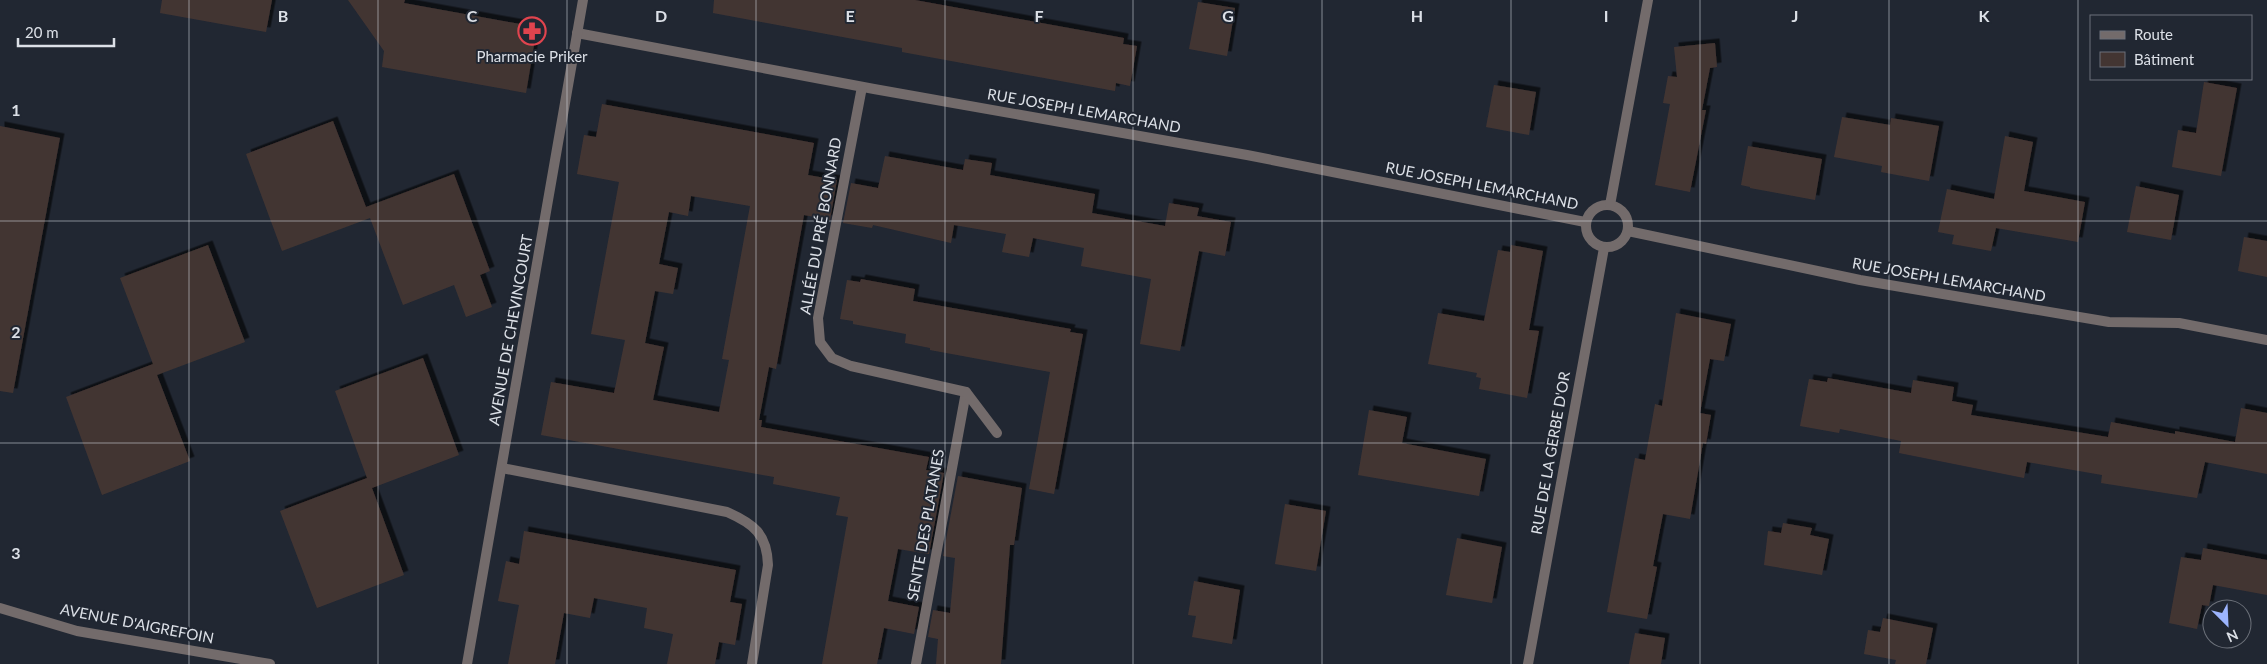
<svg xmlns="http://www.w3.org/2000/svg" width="2267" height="664" viewBox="0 0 2267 664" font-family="Lato,sans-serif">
  <defs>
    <filter id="shadow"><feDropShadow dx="4.5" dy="-4.5" stdDeviation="0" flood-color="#0009"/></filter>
  </defs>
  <rect width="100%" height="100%" fill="#212732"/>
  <g fill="#433532" fill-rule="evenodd" filter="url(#shadow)">
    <path d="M162 0H272L266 32 160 13Z"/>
    <path d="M348 0H405L404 3 537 27 526 93 382 67 384 51Z"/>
    <path d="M714 0H915L1124 38 1123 44 1137 46 1130 86 1116 83 1115 91 902 52V48L713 13Z"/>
    <path d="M1198 2 1235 8 1227 56 1189 49Z"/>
    <path d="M1715 43 1717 67 1710 68 1702 110H1706L1690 192 1655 185 1670 104 1663 103 1668 76 1677 77 1674 47Z"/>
    <path d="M2204 82 2237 88 2221 176 2172 167 2178 130 2196 133Z"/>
    <path d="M1494 85 1536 92 1529 135 1486 127Z"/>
    <path d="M602 104 814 143 808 175 837 180 830 220 804 215 776 369 769 367 759 420H762L761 427 929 457 926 470 944 473 929 554 898 549 888 601 919 607 914 634 884 628 877 664H822L848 517 836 515 840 497 773 484 774 477 541 435 551 382 614 393 625 340 591 334 619 182 577 174 584 135 596 137ZM691 196 750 206 722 359 729 360 719 412 653 400 664 347 645 343 655 291 673 294 678 268 659 264 669 212 688 216Z"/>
    <path d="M1842 117 1890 125 1891 118 1939 126 1929 181 1881 172 1882 166 1834 157Z"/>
    <path d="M333 121 366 207 454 174 490 271 480 275 492 307 466 317 454 285 403 305 370 218 282 251 246 154Z"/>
    <path d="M0 126 60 138 13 393 0 391Z"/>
    <path d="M2005 136 2033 142 2024 191 2085 202 2078 242 1996 228 1991 251 1952 244 1954 235 1938 232 1947 189 1994 199Z"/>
    <path d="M1748 146 1822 159 1815 200 1750 188V187L1741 185Z"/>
    <path d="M885 156 963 170 965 159 992 163 990 175 1095 194 1092 213 1165 226 1169 203 1199 208 1197 216 1231 222 1225 256 1199 251 1180 351 1140 344 1151 279 1081 266 1084 248 1033 238 1029 257 1002 252 1006 234 954 225 951 243 873 225 872 228 843 223 851 183 878 188Z"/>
    <path d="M2136 186 2179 195 2171 240 2127 232Z"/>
    <path d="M2244 237 2267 241V277L2238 271Z"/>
    <path d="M208 245 245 342 157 375 190 461 102 495 66 397 153 364 120 278Z"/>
    <path d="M1511 245 1543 251 1529 330 1539 331 1527 398 1479 389 1481 378 1476 377 1477 373 1428 364 1438 313 1484 321 1498 250 1510 252Z"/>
    <path d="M861 279 915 289 913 301 1071 329 1070 332 1083 334 1054 494 1029 489 1050 372 930 350V348L905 343 906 334 853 324V321L840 319 847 280 860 282Z"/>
    <path d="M1676 313 1731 324 1724 361 1710 359 1700 413 1711 415 1706 444 1703 443 1690 519 1663 514 1653 566 1657 567 1647 619 1607 612 1635 458 1645 460 1655 404 1662 406Z"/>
    <path d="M423 358 459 455 372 488 404 575 317 608 280 511 367 478 335 391Z"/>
    <path d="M1828 378 1911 393 1913 380 1954 387 1952 401 1973 405 1971 415 2108 437 2111 422 2175 434V431L2235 442 2241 408 2267 413V474L2205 462 2197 498 2101 483 2102 475 2027 462 2024 478 1899 453 1901 441 1840 429 1839 433 1800 426 1809 379 1827 382Z"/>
    <path d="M1369 410 1407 417 1402 443 1486 459 1479 496 1358 475Z"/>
    <path d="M958 476 1022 488 1014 545H1010L1001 664H936L938 639 928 637 933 610 950 613 955 558 943 556Z"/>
    <path d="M1285 504 1326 511 1316 571 1275 564Z"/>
    <path d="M1783 523 1812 528 1810 535 1829 539 1822 575 1764 565 1768 531 1781 533Z"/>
    <path d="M524 531 736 570 730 602 742 604 735 645 719 642 715 664H667L673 634 644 628 647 608 594 598 590 618 564 613 555 664H508L519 605 498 601 506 561 519 564Z"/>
    <path d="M1457 538 1502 547 1492 603 1446 595Z"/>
    <path d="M2203 548 2267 560V595L2213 585 2209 606 2202 605 2197 629 2169 623 2181 557 2201 560Z"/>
    <path d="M1194 581 1240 590 1232 644 1192 637 1196 616 1188 615Z"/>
    <path d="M1883 618 1933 628 1926 664H1895L1896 660 1864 654 1868 630 1880 632Z"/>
    <path d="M1635 633 1665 638 1661 664H1629Z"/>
  </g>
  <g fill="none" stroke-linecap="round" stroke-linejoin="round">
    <path stroke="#736b6b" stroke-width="10" d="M916 664 966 392"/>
    <g stroke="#736b6b" stroke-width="10">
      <path d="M577 33 874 89 1247 155 1585 222"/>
      <path d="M862 87 818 318 820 342 832 358 851 366 966 392 997 433"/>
      <circle cx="1607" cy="226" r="21"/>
      <path d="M1610 205 1648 0"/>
      <path d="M1628 231 1860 280 2109 322 2179 323 2267 340"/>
      <path d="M502 468 727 512C754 524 767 534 768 565L752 664"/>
      <path d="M0 608 77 631 270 664"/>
      <path d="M467 664 583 0"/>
      <path d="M1528 664 1604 248"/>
    </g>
  </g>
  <path fill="none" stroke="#dce0e7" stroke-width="1" stroke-opacity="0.55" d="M189 0V664M378 0V664M567 0V664M756 0V664M945 0V664M1133 0V664M1322 0V664M1511 0V664M1700 0V664M1889 0V664M2078 0V664M0 221H2267M0 443H2267"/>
  <defs>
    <g id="pharmacy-ring" transform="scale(1.4375)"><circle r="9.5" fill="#212732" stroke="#e0444e" stroke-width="1.5"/><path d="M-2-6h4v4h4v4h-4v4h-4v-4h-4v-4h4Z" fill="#e0444e"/></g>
  </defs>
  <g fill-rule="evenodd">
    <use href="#pharmacy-ring" x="532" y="31"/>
  </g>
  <g text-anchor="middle" stroke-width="4" stroke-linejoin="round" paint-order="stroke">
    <g font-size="15" fill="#dce0e7" stroke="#212732">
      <text x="532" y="62">Pharmacie Priker</text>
    </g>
    <g font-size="15" fill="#dce0e7" stroke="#212732">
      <text transform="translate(1084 111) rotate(10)" y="5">RUE JOSEPH LEMARCHAND</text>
      <text transform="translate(1482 186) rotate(11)" y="5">RUE JOSEPH LEMARCHAND</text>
      <text transform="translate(821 226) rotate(-80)" y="5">ALLÉE DU PRÉ BONNARD</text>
      <text transform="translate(1949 280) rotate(10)" y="5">RUE JOSEPH LEMARCHAND</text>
      <text transform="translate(511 330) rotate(-80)" y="5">AVENUE DE CHEVINCOURT</text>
      <text transform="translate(1551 453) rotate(-80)" y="5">RUE DE LA GERBE D'OR</text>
      <text transform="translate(926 525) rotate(-80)" y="5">SENTE DES PLATANES</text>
      <text transform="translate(137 624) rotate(11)" y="5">AVENUE D'AIGREFOIN</text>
    </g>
  </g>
  <g font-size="16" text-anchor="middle" font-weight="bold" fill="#dce0e7" stroke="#212732" stroke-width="4" stroke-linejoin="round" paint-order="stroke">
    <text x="283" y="22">B</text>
    <text x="472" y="22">C</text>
    <text x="661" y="22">D</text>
    <text x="850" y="22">E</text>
    <text x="1039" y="22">F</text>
    <text x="1228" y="22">G</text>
    <text x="1417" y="22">H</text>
    <text x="1606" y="22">I</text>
    <text x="1795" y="22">J</text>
    <text x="1984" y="22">K</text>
    <text x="16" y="116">1</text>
    <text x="16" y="338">2</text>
    <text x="16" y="559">3</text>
  </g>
  <rect x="2090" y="15" width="162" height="65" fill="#212732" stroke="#6c717a"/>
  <rect x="2100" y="31" width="25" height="8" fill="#736b6b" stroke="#6c717a"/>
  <text x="2134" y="40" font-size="15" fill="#dce0e7">Route</text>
  <rect x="2100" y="52" width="25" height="15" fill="#433532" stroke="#6c717a"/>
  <text x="2134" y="65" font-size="15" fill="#dce0e7">Bâtiment</text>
  <g transform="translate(2227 624) rotate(156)"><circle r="24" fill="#212732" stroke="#6c717a"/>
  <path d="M0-4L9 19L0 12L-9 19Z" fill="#9cb4fd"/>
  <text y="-8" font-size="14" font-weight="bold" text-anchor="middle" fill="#dce0e7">N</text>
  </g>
  <path d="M18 38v8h96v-8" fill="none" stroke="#dce0e7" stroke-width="2.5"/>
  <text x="25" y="38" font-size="15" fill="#dce0e7" stroke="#212732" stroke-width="4" paint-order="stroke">20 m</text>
</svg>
